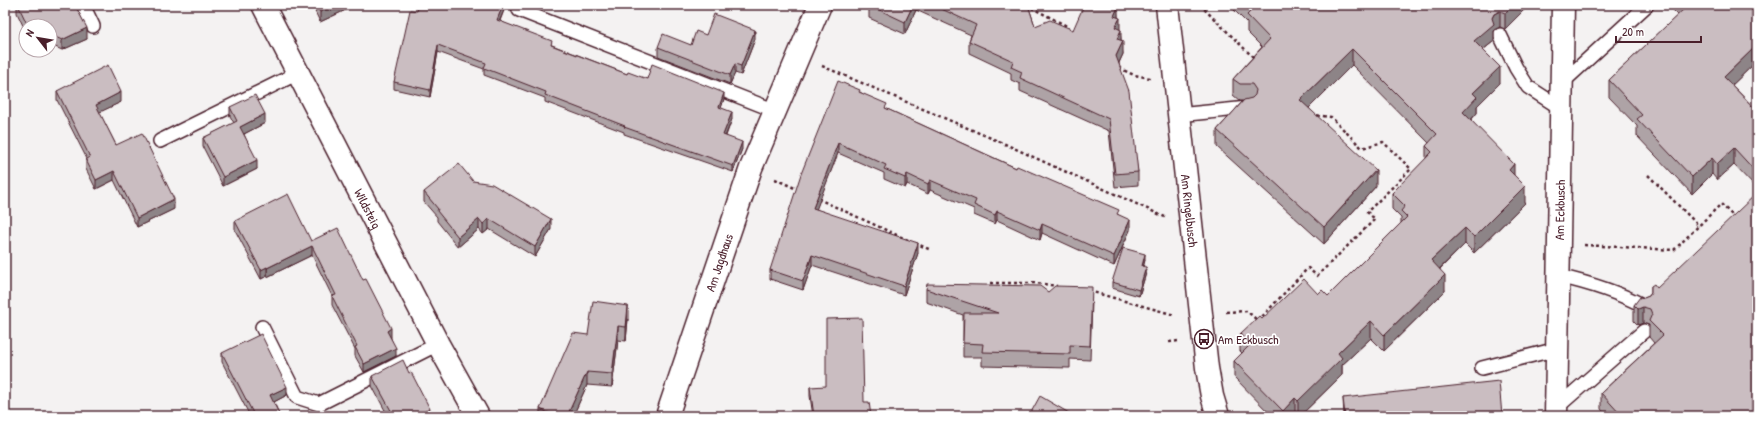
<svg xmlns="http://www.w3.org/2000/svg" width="1762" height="421" viewBox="0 0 1762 421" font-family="'Patrick Hand',sans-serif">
  <rect width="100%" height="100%" fill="#f4f2f2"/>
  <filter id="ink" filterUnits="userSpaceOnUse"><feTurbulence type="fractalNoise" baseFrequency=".025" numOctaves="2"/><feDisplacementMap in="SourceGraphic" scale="8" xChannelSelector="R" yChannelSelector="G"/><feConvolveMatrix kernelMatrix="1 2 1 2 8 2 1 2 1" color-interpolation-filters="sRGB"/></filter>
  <g filter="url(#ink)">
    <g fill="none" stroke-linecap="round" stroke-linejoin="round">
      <g stroke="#4a1f2b" stroke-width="16">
        <g id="lane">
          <path d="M83 5 93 26"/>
          <path d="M519 10 776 111"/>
          <path d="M1500 35 1516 68 1528 87 1562 109"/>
          <path d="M1563 82 1647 5"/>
          <path d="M1178 115 1248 108"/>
          <path d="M160 141 298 73"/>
          <path d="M1558 276C1589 283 1616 291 1644 306"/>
          <path d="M262 327 297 397 319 404 438 344"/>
          <path d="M1482 368 1557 349"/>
          <path d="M1555 409 1644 331"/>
        </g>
      </g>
      <g stroke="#4a1f2b" stroke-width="25">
        <g id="street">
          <path id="s1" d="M263 5 438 344 478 416"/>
          <path id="s2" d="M1167 5 1207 368 1212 396 1218 416"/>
          <path id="s3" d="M667 416 751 168 820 5"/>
          <path id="s4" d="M1556 416 1563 5"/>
        </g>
      </g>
      <g stroke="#4a1f2b" stroke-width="2.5" stroke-dasharray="3 3" stroke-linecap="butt">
        <path d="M1026 5 1065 25 1070 30"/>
        <path d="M1200 5 1255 59"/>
        <path d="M822 66 1005 144 1165 217"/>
        <path d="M1119 68 1134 75 1150 78"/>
        <path d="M1648 175 1699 226"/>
        <path d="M775 179 799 190"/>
        <path d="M818 199 908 240"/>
        <path d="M915 243 931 250"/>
        <path d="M1584 245 1674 250 1721 204 1735 218"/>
        <path d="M990 283H1037L1057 286"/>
        <path d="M1089 291 1175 315"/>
        <path d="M1226 312 1247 311 1258 321 1308 268 1317 276 1375 219 1367 212 1411 169 1383 142 1362 148 1331 117 1314 115"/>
        <path d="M1169 342 1179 341"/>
      </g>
      <use href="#lane" stroke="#fff" stroke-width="13"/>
      <use href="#street" stroke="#fff" stroke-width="22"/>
    </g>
    <g fill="#aea3a6" stroke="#4a1f2b">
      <path d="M17 5H75L87 39 62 50 53 46 50 48V26H26V32L17 13Z"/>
      <path d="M312 5H352V7L320 22Z"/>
      <path d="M506 5 500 21 552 45 627 74 724 99 721 108 732 119 726 136 742 149 733 172 624 134V132L545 102V98L484 75V69L438 52 430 97 394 89V82L417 11Z"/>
      <path d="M869 5H1028L1035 26 1073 30 1117 5 1118 17 1123 54 1119 63 1138 172V185L1115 187 1109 131 1020 91V84L1011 80V73L969 53V41L971 35 916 10 905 34 869 18Z"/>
      <path d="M1229 5H1529L1505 29 1500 27 1494 30V41L1483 50 1500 83 1477 106V113L1471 120 1514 175 1525 203 1474 253 1465 244 1440 269 1445 291 1384 351 1371 338 1342 365V375L1300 416H1296L1295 415 1294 416H1272L1234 377V361L1242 353 1240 351V334L1262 319 1318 294 1328 296 1401 224V218L1392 209V193L1426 159V146L1429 143 1352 65 1309 108 1376 186 1324 244 1217 147V130L1243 101H1240L1233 95V79L1262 47 1247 32V23Z"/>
      <path d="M1668 5H1757V61L1732 85 1757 111V189L1734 165 1717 180 1712 174 1692 194 1637 136V126L1609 97V80L1678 15Z"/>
      <path d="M706 35 755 39 741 75 735 73 730 84 658 56V47L691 45Z"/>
      <path d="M57 91 121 102 99 112 116 145 174 209 137 227 114 180 96 189 86 169V160L87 159 57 100Z"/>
      <path d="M860 92 887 109 1119 215 1130 230 1114 266 1042 233 1040 240 997 220 995 224 974 215V209L930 190 928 194 907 184 905 188 884 179V173L838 153 816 209 918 253 904 295 812 265 803 290 770 279V270Z"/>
      <path d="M230 107 265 123 244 134 257 169 223 186 203 147V138L234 123 230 116Z"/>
      <path d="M473 181 551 229 535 257 489 229 483 234 479 229 458 247 437 221V217L424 202V192Z"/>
      <path d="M235 221 311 241 391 337V338L396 356 364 372 355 356V349L332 305V296L312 255 267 277V276L261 279 235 230Z"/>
      <path d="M1145 260 1143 267 1146 273 1139 296 1112 288V282Z"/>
      <path d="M1651 286 1657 288 1757 416H1607L1601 409V393L1654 343 1649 337V325L1643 323 1638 325 1634 321V305L1644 298 1649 296 1651 293Z"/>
      <path d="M926 289 1048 292 1092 301 1090 360 1070 359V368L982 366V357H963V315L926 302Z"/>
      <path d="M628 319 626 341 618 340 612 387 587 385 573 416H540V409L588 335Z"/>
      <path d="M222 353 287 395 274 402 280 416H250L222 362Z"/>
      <path d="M372 376 430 416H388L372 386Z"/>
      <path d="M810 387 864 402 871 416H813L810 396Z"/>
      <path d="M1343 398 1502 416H1344Z"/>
    </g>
    <g fill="#8d8487" stroke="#4a1f2b">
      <path d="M334 5H352V7L320 22V12Z"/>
      <path d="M503 5H506L497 27V20Z"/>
      <path d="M913 5H916V10L905 34V22Z"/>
      <path d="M1513 5H1529L1505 29V13Z"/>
      <path d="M1118 7V19L1114 16Z"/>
      <path d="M1500 11V27L1494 30V41L1474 57V41L1492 18 1494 14Z"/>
      <path d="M1120 18V31L1115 27Z"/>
      <path d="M87 28V39L62 50V40Z"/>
      <path d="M755 30V39L741 75V66Z"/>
      <path d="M1121 30V42L1117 39Z"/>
      <path d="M53 36V46L50 48V38Z"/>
      <path d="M1123 41V54L1116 69V56Z"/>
      <path d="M438 45V52L430 97V90Z"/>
      <path d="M1757 45V61L1724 93V77Z"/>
      <path d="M1352 49V65L1300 117V100Z"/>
      <path d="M37 50H46L37 54Z"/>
      <path d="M735 64V73L730 84V75Z"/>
      <path d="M1500 67V83L1477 106V113L1463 128V112L1473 93Z"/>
      <path d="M121 92V102L96 114V105Z"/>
      <path d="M724 93V99L719 114V107Z"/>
      <path d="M732 112V119L723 142V135Z"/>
      <path d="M265 114V123L240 136V127Z"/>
      <path d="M742 142V149L733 172V166Z"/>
      <path d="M838 143V153L813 218V208Z"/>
      <path d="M1734 148V165L1717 180V164Z"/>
      <path d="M1712 158V174L1692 194V177Z"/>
      <path d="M257 160V169L223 186V177Z"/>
      <path d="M1514 164V181L1509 170Z"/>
      <path d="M1376 170V186L1324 244V227Z"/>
      <path d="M114 171V180L96 189V180Z"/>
      <path d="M907 174V184L905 188V178Z"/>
      <path d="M930 180V190L928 194V184Z"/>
      <path d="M1525 186V203L1474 253V237Z"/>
      <path d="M174 199V209L137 227V218Z"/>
      <path d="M997 211V220L995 224V215Z"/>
      <path d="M479 219V229L458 247V237Z"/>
      <path d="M489 219V229L483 234V224Z"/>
      <path d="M551 219V229L535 257V247Z"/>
      <path d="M1130 220V230L1114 266V256Z"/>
      <path d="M1042 224V233L1040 240V230Z"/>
      <path d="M1465 228V244L1431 277V260Z"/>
      <path d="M918 243V253L904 295V286Z"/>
      <path d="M312 246V255L267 277V268Z"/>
      <path d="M1145 254V260L1142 272V266Z"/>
      <path d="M812 255V265L803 290V281Z"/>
      <path d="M267 267V276L261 279V270Z"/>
      <path d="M1146 267V273L1139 296V290Z"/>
      <path d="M1445 275V291L1384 351V335Z"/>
      <path d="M628 306V319L626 341V327Z"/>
      <path d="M1643 307V323L1638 325V309Z"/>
      <path d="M1371 321V338L1342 365V375L1300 416H1298V401L1338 353Z"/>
      <path d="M618 326V340L612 387V374Z"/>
      <path d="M391 328V337L387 340V331Z"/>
      <path d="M396 348V356L364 372V364Z"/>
      <path d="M587 372V385L573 416H567Z"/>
      <path d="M287 387V395L270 404V395Z"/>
      <path d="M1295 398V415L1294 416H1283V411Z"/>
      <path d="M430 409V416H415Z"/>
    </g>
    <g fill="#cabdc1" stroke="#4a1f2b">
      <path d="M18 5H75L87 28 62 40 53 36 50 38V26H28Z"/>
      <path d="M317 5H334L320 12Z"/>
      <path d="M419 5H503L497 20 552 41 551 45 627 74 628 72 647 79 652 64 724 93 719 107 732 112 723 135 742 142 733 166 624 127 625 126 545 95 546 92 484 68 486 63 438 45 430 90 394 82 410 10 417 11Z"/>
      <path d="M869 5H913L905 22Z"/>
      <path d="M933 5H1028L1035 26 1050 20 1073 30 1084 5H1114L1118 7 1114 16 1120 18 1115 27 1121 30 1117 39 1123 41 1116 56 1129 91 1138 172 1115 174 1109 119 1020 78 1022 72 1011 67 1013 61 969 41 976 25Z"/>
      <path d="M1245 5H1513L1505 13 1500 11 1494 14 1492 18 1494 24 1474 41 1500 67 1473 93 1477 97 1463 112 1514 164 1509 170 1525 186 1474 237 1465 228 1431 260 1445 275 1384 335 1371 321 1338 353 1342 358 1298 401 1295 398 1283 411 1234 361 1250 345 1240 334 1259 316 1262 319 1304 279 1318 294 1322 290 1328 296 1407 217 1401 211 1405 206 1392 193 1432 152 1426 146 1437 134 1352 49 1300 100 1376 170 1324 227 1217 130 1244 100 1252 98 1255 95 1256 90 1252 84H1240L1233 79 1270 39 1247 15 1251 11Z"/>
      <path d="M1684 5H1757V45L1724 77 1757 111V173L1734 148 1717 164 1712 158 1692 177 1637 119 1642 115 1609 80 1686 7Z"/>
      <path d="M714 14 755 30 741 66 735 64 730 75 658 47 663 34 691 45 696 31 706 35Z"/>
      <path d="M108 65 121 92 96 105 116 145 142 133 174 199 137 218 114 171 96 180 86 160 90 157 57 91Z"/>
      <path d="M838 81 860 90 859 92 887 104 885 108 1016 168 1017 166 1119 210 1117 214 1130 220 1114 256 1042 224 1040 230 997 211 995 215 974 205 976 200 930 180 928 184 907 174 905 178 884 169 886 165 838 143 813 208 918 243 904 286 812 255 803 281 770 270 801 174Z"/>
      <path d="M255 95 265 114 240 127 257 160 223 177 203 138 237 121 230 107Z"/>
      <path d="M459 164 473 181 492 184 551 219 535 247 489 219 483 224 479 219 458 237 437 211 438 209 424 192Z"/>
      <path d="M1757 193V400L1755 402 1757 405V416H1622L1601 393 1663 335 1649 321 1652 314 1650 309 1643 307 1638 309 1634 305 1640 297 1644 298 1649 296 1651 293V286L1654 284 1657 288Z"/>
      <path d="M288 194 311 241 338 228 363 280 366 279 391 328 387 331 396 348 364 364 355 347 357 346 332 296 336 295 312 246 267 268V267L261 270 235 221Z"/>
      <path d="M1123 248 1145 254 1142 266 1146 267 1139 290 1112 282Z"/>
      <path d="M927 284 1040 286 1048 292 1055 286 1092 287 1090 346 1070 345V354L982 352 983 344 963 343 964 313H998L926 289Z"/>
      <path d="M593 301 628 306 626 327 618 326 612 374 587 372 567 416H556L540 409 573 333 588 335Z"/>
      <path d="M862 318 864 402H869L871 416H814L810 387 826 386V319Z"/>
      <path d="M261 334 287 387 270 395 280 416H253L254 415 222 353Z"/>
      <path d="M403 360 409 373 411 372 430 409 415 416H394L372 376Z"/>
      <path d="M1499 381 1502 416H1345L1343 398Z"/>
      <path d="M1040 396 1074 416H1029Z"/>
    </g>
  </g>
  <defs>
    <g id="bus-ring" transform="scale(1)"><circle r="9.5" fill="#fff" stroke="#4a1f2b" stroke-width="1.5"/><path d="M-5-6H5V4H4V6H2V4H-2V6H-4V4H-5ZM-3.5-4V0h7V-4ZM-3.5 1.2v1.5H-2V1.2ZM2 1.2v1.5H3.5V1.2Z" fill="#4a1f2b"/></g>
  </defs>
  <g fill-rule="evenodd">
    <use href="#bus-ring" x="1204" y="339"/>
  </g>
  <g text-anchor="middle" stroke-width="3.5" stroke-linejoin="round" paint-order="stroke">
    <g font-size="13" fill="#4a1f2b" stroke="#fff">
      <text dy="5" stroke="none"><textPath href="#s1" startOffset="229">Wildsteig</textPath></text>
      <text dy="5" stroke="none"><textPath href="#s2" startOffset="207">Am Ringelbusch</textPath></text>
      <text dy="5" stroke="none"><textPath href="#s4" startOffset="206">Am Eckbusch</textPath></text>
      <text dy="5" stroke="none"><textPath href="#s3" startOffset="162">Am Jagdhaus</textPath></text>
    </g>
    <g font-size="13" fill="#4a1f2b" stroke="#fff" text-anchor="start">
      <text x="1218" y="344">Am Eckbusch</text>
    </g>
  </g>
  <rect width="1762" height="421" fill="none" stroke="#fff" stroke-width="20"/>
  <rect x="10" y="10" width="1742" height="401" fill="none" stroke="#4a1f2b" stroke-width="1.5" filter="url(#ink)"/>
  <g transform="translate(38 38) rotate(301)"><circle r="19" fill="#ffffff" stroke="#b7a5aa"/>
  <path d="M0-3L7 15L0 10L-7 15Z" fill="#4a1f2b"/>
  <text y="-6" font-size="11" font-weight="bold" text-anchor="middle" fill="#4a1f2b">N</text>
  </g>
  <path d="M1616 36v6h85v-6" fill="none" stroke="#4a1f2b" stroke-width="2"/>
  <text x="1622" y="36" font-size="12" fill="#4a1f2b" stroke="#ffffff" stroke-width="3" paint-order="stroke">20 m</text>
</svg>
